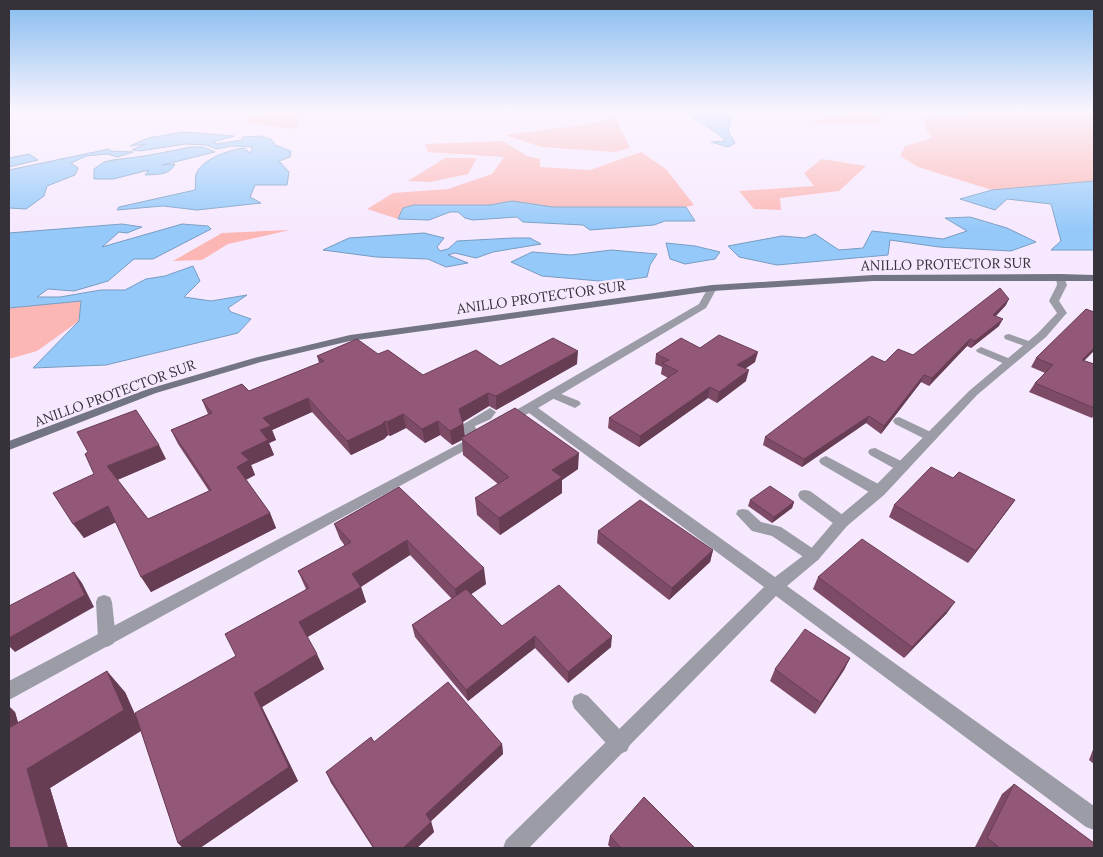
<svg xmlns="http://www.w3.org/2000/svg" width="1103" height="857" viewBox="0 0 1103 857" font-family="Lora,serif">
  <rect width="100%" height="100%" fill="#f6e8fe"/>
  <g fill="#fcb7b5">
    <path d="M276 111H296L299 124 293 129 248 123 246 116Z"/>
    <path d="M974 111H1094V181L992 190 918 167 900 156 905 146 932 138 926 130 924 119 959 117Z"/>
    <path d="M852 112 885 115 877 123H805Z"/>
    <path d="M616 118 630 148 615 152 541 147 505 135 589 124Z"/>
    <path d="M503 141 527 156 540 159V167L590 170 641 152 666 169 694 205 686 207H553L512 201 491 205 403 208 398 219 367 209 393 193 448 189 492 174 504 157 428 152 425 144Z"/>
    <path d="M445 158H477L468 174 430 182 408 181Z"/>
    <path d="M822 159 866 166 839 191 780 198 781 210 754 209 739 191 814 186 804 173Z"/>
    <path d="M290 230 228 244 202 260 173 261 222 233Z"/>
    <path d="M81 301 79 321 37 351 9 359V308Z"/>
  </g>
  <g fill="#94c9fa" stroke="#789cc0">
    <path d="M684 111H733L728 131 735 143 728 147 711 142 726 141C713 128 698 122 684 111Z"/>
    <path d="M183 132 234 136 213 142 216 144 242 140 243 137 261 136 272 140 275 145 291 151 290 157 279 161 289 172 287 185H255L250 197 261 203 197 210 163 206 117 210 119 207 195 190C196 186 195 179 196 174 202 159 229 150 244 148L250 153 253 147 232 146 216 149 206 145 185 144 140 151 132 150 146 144 130 146 148 138Z"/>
    <path d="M191 147H203L215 152 162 165 175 164C169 176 156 174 145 175L149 170 113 179H94V169L104 162 113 160 145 156Z"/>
    <path d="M109 149 110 151 133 152 117 157 108 154 86 156 71 163 78 168 75 175 47 186 44 196 26 209 9 208V170Z"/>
    <path d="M29 154 38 160 9 167V158Z"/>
    <path d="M1094 181V250H1051L1061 241 1051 204 1007 199 995 210 960 199 992 190Z"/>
    <path d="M512 201 553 207H686L695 221H665L654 225 590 230 583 225 523 222 517 217 473 220 465 218 458 212H450L429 220 398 219 403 208 414 205H490Z"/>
    <path d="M970 217 1007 228 1036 242 1011 251 939 247 890 240 888 255 777 265 739 257 728 246 782 236 805 238 815 234 839 250 863 248 872 231 943 239 967 231 945 218Z"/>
    <path d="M122 224 142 227 127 233 119 232 102 247 182 224 208 226 211 229 153 259H134L108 281 74 291 48 289 37 297H60L101 290H125L146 279 165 276 193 266 200 281 184 297 211 301 247 295 228 308 231 312 251 319 238 333 106 365 33 368 79 321 81 301 9 308V233Z"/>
    <path d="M424 233 444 238 437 247 440 251 448 249 457 241 513 238H530L541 244 493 252 476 258 455 253 448 255 468 263 446 267 428 259 376 257 323 250 349 238Z"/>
    <path d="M666 243 695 246 720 252 715 259 685 264 670 259Z"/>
    <path d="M611 250 657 254 650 265 647 277 611 282 542 276 511 262 532 252 571 255Z"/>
  </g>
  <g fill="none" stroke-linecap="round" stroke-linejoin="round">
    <g fill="#9b9ca6" fill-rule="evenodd">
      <path d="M1009 334 1034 343 1035 345 1030 348 1005 339 1004 337 1005 335Z"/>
      <path d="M981 347 1013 360 1014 362 1009 365 1005 364 977 352 976 350Z"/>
      <path d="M551 390 579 401 581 404 575 408 547 396 545 394Z"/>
      <path d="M490 408 496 412 491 419 475 426 480 441 474 445 469 444 462 425Z"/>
      <path d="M899 417 935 434 937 437 935 440H927L895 424 893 421 895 418Z"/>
      <path d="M875 448 907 464 909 467 907 470H897L870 455 868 452 870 449Z"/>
      <path d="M826 456 884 487 886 491 884 495H874L821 464 819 461 821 458Z"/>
      <path d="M805 490 810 491 847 518 849 522 847 526 842 528 837 526 800 499 798 495 800 491Z"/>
      <path d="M743 509 748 510 761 522 781 527 818 552 821 556 818 560 813 562 808 560 772 536 752 531 736 514 738 510Z"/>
      <path d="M104 595 110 597 112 602 116 639 113 644 107 647 101 644 98 639 96 602 98 597Z"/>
      <path d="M581 693 588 696 627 737 630 744 627 751 620 754 613 751 574 708 572 702 574 696Z"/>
    </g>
    <g fill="#9b9ca6" fill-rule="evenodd">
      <path d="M1060 274 1064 277 1067 285 1059 301 1067 313 1065 315 1046 337 977 395 884 495 847 526 818 560 787 586 1094 806V830L1086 827 776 596 529 848H503L506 840 764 587 529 413 508 424 504 423 502 420 504 417 699 304 709 286H715L717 288 706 308 538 408 775 577 808 552 837 518 874 487 969 391 1038 333 1057 313 1049 301 1057 285 1056 277Z"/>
      <path d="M478 434 484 438 482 441 9 700V681Z"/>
    </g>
    <path fill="#747584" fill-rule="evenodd" d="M1060 274 1094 275V281H873L712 291 350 341 261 362 156 393 9 450V441L148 389 254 358 350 335 712 285 873 275Z"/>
  </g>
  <g fill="#7e4b66">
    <path d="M1006 305 996 316 999 326 971 348 967 346 929 386 921 382 881 434 866 423 802 467 763 445 765 437 885 362 913 355Z"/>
    <path d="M700 348 755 362 745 369 746 381 717 403 708 398 639 447 608 428 609 418 668 378 661 374 662 367 655 364 656 354Z"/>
    <path d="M378 354 423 375 500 366 577 364 496 410 489 406 463 422 465 436 578 469 562 480V493L500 535 477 515 475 498 498 484 463 455 462 440 452 445 440 435 425 443 406 428 390 436 388 435 384 439 351 455 312 412 272 430 276 440 269 443 274 455 251 465 255 475 246 480 270 513 276 528 151 592 116 522 84 538 53 493 166 459 117 480 148 519 209 491 178 444 171 430 208 414 202 400 249 391 319 363 317 356Z"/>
    <path d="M1036 358 1085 361 1094 364V415L1092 418 1029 392 1035 383 1045 373 1031 367Z"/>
    <path d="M399 487 486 584 471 594 502 626 611 647 568 683 535 648 468 701 415 637 412 625 452 599 410 555 361 587 366 602 307 637 324 669 262 707 298 781 200 848H183L178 843 141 731 50 788 68 848H9L15 712 18 722 125 692 136 717 236 656 306 589 298 571 345 546 340 539 334 524Z"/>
    <path d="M750 500 794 502 792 508 772 523 748 506Z"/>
    <path d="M1015 500 1007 511 968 563 889 517 894 505Z"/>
    <path d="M598 531 713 550 710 562 669 600 597 543Z"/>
    <path d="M818 577 947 613 904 658 813 589Z"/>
    <path d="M850 658 844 670 815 714 770 681 775 669Z"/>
    <path d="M374 742 502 744 503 754 431 821 434 832 417 848H373L331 783 326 772Z"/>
    <path d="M1094 747V764L1089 760Z"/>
    <path d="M1014 784 1094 848H977L975 847 1002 794Z"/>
    <path d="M610 836 695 848H611L608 845Z"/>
  </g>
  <g fill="#673d53">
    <path d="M1009 299 1006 305 990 322 993 315Z"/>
    <path d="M1003 319 999 326 971 348 975 341Z"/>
    <path d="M970 339 967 346 929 386 932 378Z"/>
    <path d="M1094 348V351L1076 369 1082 360Z"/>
    <path d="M578 351 577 364 496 410V396Z"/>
    <path d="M758 352 755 362 735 375 737 365Z"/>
    <path d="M749 370 746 381 717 403 719 392Z"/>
    <path d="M924 375 921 382 881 434 884 426Z"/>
    <path d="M710 387 708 398 639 447 640 436Z"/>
    <path d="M488 393 489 406 461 423 459 409Z"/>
    <path d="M308 398 312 412 272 430 276 440 269 443 274 455 251 465 255 475 243 481 237 467 241 453 260 430 263 418Z"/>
    <path d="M403 414 406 428 390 436 387 422Z"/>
    <path d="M869 416 866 423 802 467 804 459Z"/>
    <path d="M385 421 388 435 384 439 351 455 347 441Z"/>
    <path d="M438 421 440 435 425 443 422 429Z"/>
    <path d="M463 424 465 438H461L462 440 452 445 450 431Z"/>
    <path d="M159 445 166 459 115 481 107 466Z"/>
    <path d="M579 453 578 469 562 480V493L500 535 499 518 552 470Z"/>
    <path d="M1015 500 1007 511 968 563 976 551Z"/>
    <path d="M794 502 792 508 772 523 774 517Z"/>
    <path d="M108 506 118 521 84 538 73 524Z"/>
    <path d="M270 513 276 528 151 592 141 577Z"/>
    <path d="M407 540 410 555 357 589 352 574Z"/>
    <path d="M713 550 710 562 669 600 672 588Z"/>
    <path d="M484 568 486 584 457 604 455 589Z"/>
    <path d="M74 572 82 583 94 607 15 652 9 646V638Z"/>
    <path d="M361 587 366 602 306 638 299 622Z"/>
    <path d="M955 602 947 613 904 658 912 647Z"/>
    <path d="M535 636V648L468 701 466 690Z"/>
    <path d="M612 636 611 647 568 683V672Z"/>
    <path d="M317 654 324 669 262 707 298 781 200 848H183L178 843 254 693Z"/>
    <path d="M850 658 844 670 815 714 821 703Z"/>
    <path d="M107 671 125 692 142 730 50 788 68 848H49L27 769Z"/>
    <path d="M9 706 15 712 25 751 9 737Z"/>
    <path d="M502 744 503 754 429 823 426 814Z"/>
    <path d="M431 822 434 832 417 848H403Z"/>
  </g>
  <g fill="#935777" stroke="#673d53">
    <path d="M1000 288 1009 299 993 315 1003 319 975 341 970 339 932 378 924 375 884 426 869 416 804 459 765 437 872 356 885 362 898 349 913 355Z"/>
    <path d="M1086 309 1094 312V348L1082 360 1094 364V408L1035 383 1053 365 1036 358Z"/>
    <path d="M719 335 758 352 737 365 749 370 719 392 710 387 640 436 609 418 678 371 662 363 669 360 656 354 681 338 700 348Z"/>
    <path d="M553 338 578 351 496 396 488 393 459 409 463 424 450 431 438 421 422 429 403 414 387 422 385 421 381 425 347 441 308 398 263 418 271 426 260 430 268 440 241 453 249 460 237 467 270 513 141 577 108 506 73 524 53 493 94 474 85 454 88 452 77 432 136 410 159 445 107 466 148 519 211 490 171 430 212 413 202 400 242 384 249 391 324 361 317 356 357 339 378 354 388 350 423 375 476 350 500 366Z"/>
    <path d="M515 408 579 453 552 470 562 477 499 518 475 498 509 477 461 438Z"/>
    <path d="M931 467 953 478 959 472 1015 500 976 551 894 505Z"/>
    <path d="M770 486 794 502 774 517 750 500Z"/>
    <path d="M399 487 484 568 455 589 407 540 352 574 361 587 299 622 317 654 254 693 289 767 178 843 135 713 236 656 225 634 309 588 298 571 351 542 334 524Z"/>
    <path d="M640 500 713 550 672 588 598 531Z"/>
    <path d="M862 539 955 602 912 647 818 577Z"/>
    <path d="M74 572 85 595 9 638V606Z"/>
    <path d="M559 585 612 636 568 672 535 636 466 690 412 625 466 589 502 626Z"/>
    <path d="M805 629 850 658 821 703 775 669Z"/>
    <path d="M107 671 124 710 27 769 49 848H9V728Z"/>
    <path d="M448 682 502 744 426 814 431 822 403 848H374L326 772 371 737 374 742Z"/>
    <path d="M1014 784 1094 843V848H1000L987 838Z"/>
    <path d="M644 797 695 848H621L610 836Z"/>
  </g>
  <linearGradient id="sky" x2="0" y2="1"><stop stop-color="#86bcef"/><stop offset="0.48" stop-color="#fbf5ff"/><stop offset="1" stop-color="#fbf5ff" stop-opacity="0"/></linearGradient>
  <rect width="1103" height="231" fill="url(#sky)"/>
  <g text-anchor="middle" stroke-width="5" stroke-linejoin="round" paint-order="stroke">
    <g font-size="14" fill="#37323a" stroke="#f6e8fe">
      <text transform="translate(946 264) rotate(-1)" y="5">ANILLO PROTECTOR SUR</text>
      <text transform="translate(541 297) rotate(-8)" y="5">ANILLO PROTECTOR SUR</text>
      <text transform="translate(115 393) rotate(-20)" y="5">ANILLO PROTECTOR SUR</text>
    </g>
  </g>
  <rect width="1103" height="857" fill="none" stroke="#37323a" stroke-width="20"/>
</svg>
